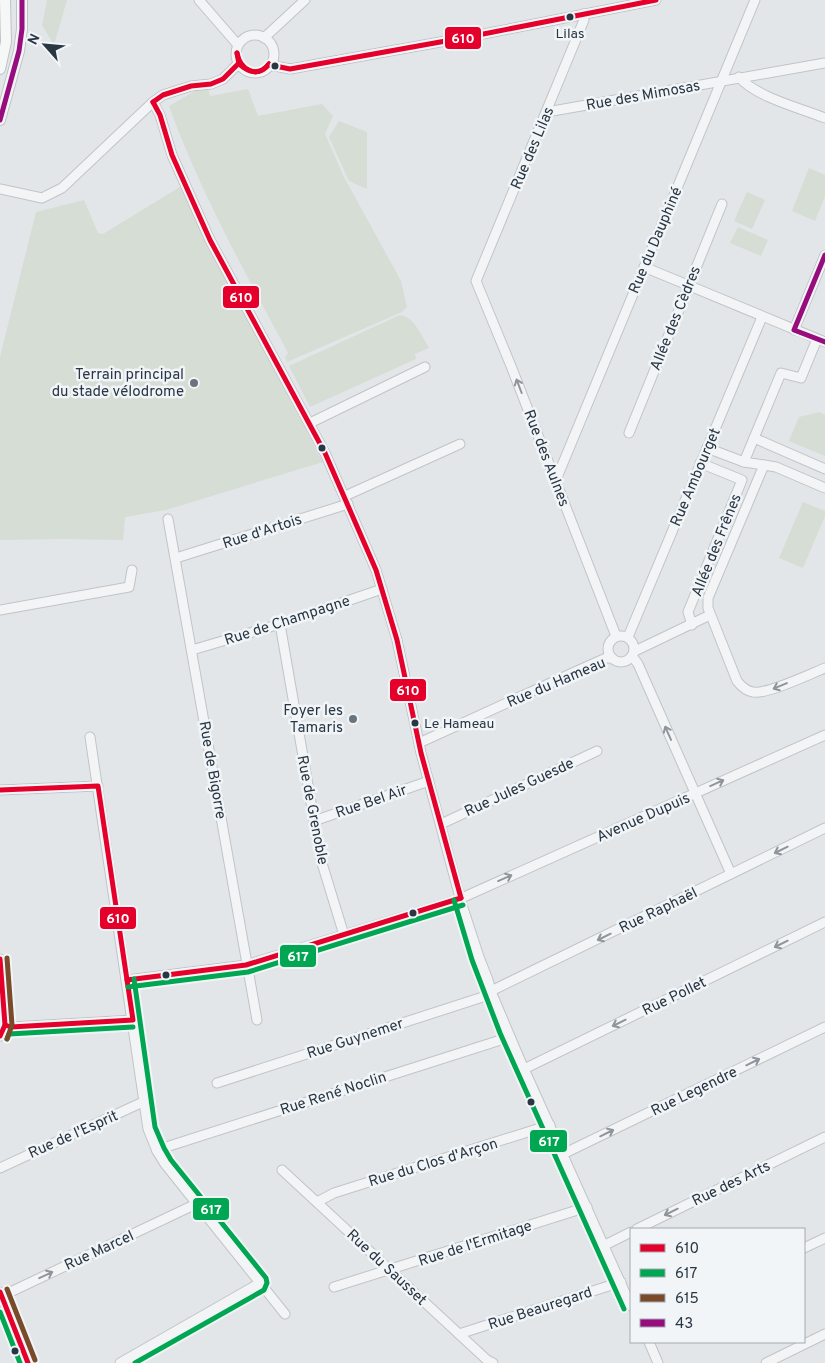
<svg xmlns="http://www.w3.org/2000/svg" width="825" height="1363" viewBox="0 0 825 1363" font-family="Overpass,sans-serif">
  <rect width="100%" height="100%" fill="#e3e6e9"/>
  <g fill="#d5ddd4">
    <path d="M47 0H67L54 45 42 25Z"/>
    <path d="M207 84 210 96 248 89 258 116 322 104 333 116 325 134 344 177 401 281 407 307 402 312 287 362 285 357 288 353C245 272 200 192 169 106Z"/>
    <path d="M339 121 367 132V189L349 181 329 137Z"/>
    <path d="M809 168 825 175V196L815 221 792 211Z"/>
    <path d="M180 187 204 236 323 462 166 510 125 517 123 540 62 539 0 540V357L36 212 84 200 98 233 103 234Z"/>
    <path d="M747 192 765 200 752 229 734 221Z"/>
    <path d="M738 227 768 240 761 256 730 243Z"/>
    <path d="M400 315C414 316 422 337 429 348L415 354 416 359 310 407 289 366Z"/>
    <path d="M819 412 825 415V456L789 441 799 417Z"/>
    <path d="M803 502 825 511V516L803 568 779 558Z"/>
  </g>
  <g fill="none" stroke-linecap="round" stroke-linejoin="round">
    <g stroke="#c1c4c7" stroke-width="11">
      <g id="minor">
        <path d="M199 0 238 45"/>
        <path d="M583 14 584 20 476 281 511 366 616 636"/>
        <circle cx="255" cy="54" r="19"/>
        <path d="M264 38 305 0"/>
        <path d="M270 65 290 69 468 37 656 0"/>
        <path d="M739 77C756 97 800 108 825 118"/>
        <path d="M153 102 160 115 172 155 210 240 325 453 376 570 397 640 421 753 462 905 479 957 488 980 492 994 520 1060 631 1306"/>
        <path d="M547 112 825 63"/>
        <path d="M0 189 42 198 62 188 153 102 163 95 191 86 211 84 223 79 239 63"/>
        <path d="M644 267 825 342"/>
        <path d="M794 330 825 255"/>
        <path d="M310 423 425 367"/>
        <path d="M629 433 722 204"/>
        <path d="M754 438 825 469"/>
        <path d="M707 448 744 462 764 465"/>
        <path d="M744 462 781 373 801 378 817 339"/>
        <path d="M556 480 755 0"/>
        <path d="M825 488 776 467 764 465 708 598V608L737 681C741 686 746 691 753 692 766 695 810 674 825 668"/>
        <path d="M345 496 460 444"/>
        <path d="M168 519 257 1020"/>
        <path d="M176 558 348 504"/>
        <path d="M0 610 129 587 132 570"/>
        <path d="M280 624 321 860 344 935"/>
        <path d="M692 625 688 612 742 480 700 463"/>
        <circle cx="621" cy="649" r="13"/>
        <path d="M628 637 762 317"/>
        <path d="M192 650 280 624 382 589"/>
        <path d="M635 651 710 615"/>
        <path d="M632 656 638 664 731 874"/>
        <path d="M90 737 148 1129 157 1151 165 1164 285 1314"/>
        <path d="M419 743 579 670 606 658H612"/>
        <path d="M0 790 98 786"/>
        <path d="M314 821 429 781"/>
        <path d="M441 824 597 751"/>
        <path d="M0 959 5 1025 0 1036"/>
        <path d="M127 980 246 965 455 901 825 735"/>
        <path d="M491 991 825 828"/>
        <path d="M5 1025 11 1027 133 1020"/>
        <path d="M524 1069 825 922"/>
        <path d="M217 1083 492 994"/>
        <path d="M157 1151 163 1148 510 1037"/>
        <path d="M563 1154 825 1027"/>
        <path d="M0 1168 145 1101"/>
        <path d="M282 1170 487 1360 493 1363"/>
        <path d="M317 1202 334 1193 550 1125"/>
        <path d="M637 1229 825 1137"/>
        <path d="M605 1245 631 1232"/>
        <path d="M804 1248 825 1238"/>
        <path d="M334 1287 587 1207"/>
        <path d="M0 1292 28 1363"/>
        <path d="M2 1296 196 1204"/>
        <path d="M459 1334 621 1282"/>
        <path d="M649 1342 658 1363"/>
        <path d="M120 1363 260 1283"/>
        <path d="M766 1363 825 1334"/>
      </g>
    </g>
    <g stroke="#bfc3c7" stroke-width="12">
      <g id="major">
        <path d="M0 69 6 42 5 0"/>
        <path d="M0 120 19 51 22 29V0"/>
      </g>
    </g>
    <use href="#minor" stroke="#f3f4f5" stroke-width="9"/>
    <use href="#major" stroke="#f6f7f7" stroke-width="10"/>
    <g stroke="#f1f5f8" stroke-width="9">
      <g id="bus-1">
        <path d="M237 53C240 70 257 79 269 64"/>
        <path d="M237 53 239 64C249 73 260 76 269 64"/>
        <path d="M270 65 290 69 468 37 656 0"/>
        <path d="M153 102 160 115 172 155 210 240 325 453 376 570 397 640 421 753 461 898"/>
        <path d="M153 102 163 95 191 86 211 84 223 79 239 63"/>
        <path d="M0 790 98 786 133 1020 11 1027 5 1025"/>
        <path d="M0 959 5 1025 0 1036"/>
        <path d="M127 980 246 965 461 898"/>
        <path d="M0 1292 28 1363"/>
      </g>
    </g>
    <g stroke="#f1f5f8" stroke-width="9">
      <g id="bus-2">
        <path d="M454 900 472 960 500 1033 624 1309"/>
        <path d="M134 979 155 1127 164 1148 171 1160 266 1278 267 1283 264 1290 135 1363"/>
        <path d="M128 987 248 972 463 905"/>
        <path d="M7 1039 9 1034 133 1027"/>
        <path d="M0 1312 20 1363"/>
      </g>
    </g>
    <g stroke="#f1f5f8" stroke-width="9">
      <g id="bus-3">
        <path d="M7 1039 12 1025 7 958"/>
        <path d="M7 1289 35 1360"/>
      </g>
    </g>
    <g stroke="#f1f5f8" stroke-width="9">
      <g id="bus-4">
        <path d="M0 120 19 51 22 29V0"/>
        <path d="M825 255 794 330 825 342"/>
      </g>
    </g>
    <use href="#bus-1" stroke="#e4002b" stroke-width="5"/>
    <use href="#bus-2" stroke="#00a651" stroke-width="5"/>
    <use href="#bus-3" stroke="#7a4b2a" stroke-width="5"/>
    <use href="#bus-4" stroke="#980d7d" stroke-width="5"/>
  </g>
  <defs><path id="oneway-shaft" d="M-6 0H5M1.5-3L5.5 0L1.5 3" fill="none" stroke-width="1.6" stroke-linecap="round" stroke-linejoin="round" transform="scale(1.25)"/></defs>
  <g stroke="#8e959c">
    <use href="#oneway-shaft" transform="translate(519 386) rotate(-111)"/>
    <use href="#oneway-shaft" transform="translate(780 686) rotate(157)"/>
    <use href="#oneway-shaft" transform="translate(668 733) rotate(-114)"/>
    <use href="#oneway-shaft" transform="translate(717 783) rotate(-24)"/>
    <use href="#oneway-shaft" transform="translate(781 850) rotate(154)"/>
    <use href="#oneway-shaft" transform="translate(505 878) rotate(-24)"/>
    <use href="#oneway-shaft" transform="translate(604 937) rotate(154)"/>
    <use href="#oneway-shaft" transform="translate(781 944) rotate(154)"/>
    <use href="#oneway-shaft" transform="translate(619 1023) rotate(154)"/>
    <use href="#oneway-shaft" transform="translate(753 1062) rotate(-26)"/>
    <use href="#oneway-shaft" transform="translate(607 1133) rotate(-26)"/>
    <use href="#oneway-shaft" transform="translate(671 1212) rotate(154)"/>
    <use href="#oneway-shaft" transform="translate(46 1275) rotate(-25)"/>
  </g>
  <g fill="#293643" stroke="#f1f5f8" stroke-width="2">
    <circle cx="570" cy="17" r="4.5"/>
    <circle cx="275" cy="66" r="4.5"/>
    <circle cx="322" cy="448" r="4.5"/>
    <circle cx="415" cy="723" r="4.5"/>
    <circle cx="413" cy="913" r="4.5"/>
    <circle cx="166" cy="975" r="4.5"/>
    <circle cx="531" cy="1102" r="4.5"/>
    <circle cx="15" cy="1351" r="4.5"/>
  </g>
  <g fill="#6a747d" stroke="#f1f5f8" stroke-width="2">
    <circle cx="194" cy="383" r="5"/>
    <circle cx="353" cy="719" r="5"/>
  </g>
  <g text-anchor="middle" stroke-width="5" stroke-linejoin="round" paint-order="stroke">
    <g font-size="14" fill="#293643" stroke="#f1f5f8">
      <text x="570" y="38">Lilas</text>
      <text x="424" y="728" text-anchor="start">Le Hameau</text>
    </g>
    <g font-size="15" fill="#293643" stroke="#f1f5f8">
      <text transform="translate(643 95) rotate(-10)" y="5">Rue des Mimosas</text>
      <text transform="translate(532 148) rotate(-67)" y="5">Rue des Lilas</text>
      <text transform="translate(655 240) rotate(-67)" y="5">Rue du Dauphiné</text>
      <text transform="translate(675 318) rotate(-68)" y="5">Allée des Cèdres</text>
      <text transform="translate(547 458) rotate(69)" y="5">Rue des Aulnes</text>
      <text transform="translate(695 477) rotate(-67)" y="5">Rue Ambourget</text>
      <text transform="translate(262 531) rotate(-18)" y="5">Rue d'Artois</text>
      <text transform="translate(716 545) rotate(-68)" y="5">Allée des Frênes</text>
      <text transform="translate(287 620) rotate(-18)" y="5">Rue de Champagne</text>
      <text transform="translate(556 682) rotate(-23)" y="5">Rue du Hameau</text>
      <text transform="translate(213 770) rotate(80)" y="5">Rue de Bigorre</text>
      <text transform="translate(519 787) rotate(-25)" y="5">Rue Jules Guesde</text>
      <text transform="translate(371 801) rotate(-19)" y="5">Rue Bel Air</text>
      <text transform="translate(313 810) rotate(79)" y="5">Rue de Grenoble</text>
      <text transform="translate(643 817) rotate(-24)" y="5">Avenue Dupuis</text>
      <text transform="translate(658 910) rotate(-26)" y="5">Rue Raphaël</text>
      <text transform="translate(674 996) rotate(-26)" y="5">Rue Pollet</text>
      <text transform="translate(355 1038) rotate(-18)" y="5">Rue Guynemer</text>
      <text transform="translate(694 1091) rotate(-26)" y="5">Rue Legendre</text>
      <text transform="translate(333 1093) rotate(-18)" y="5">Rue René Noclin</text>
      <text transform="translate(73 1134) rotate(-24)" y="5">Rue de l'Esprit</text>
      <text transform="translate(433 1162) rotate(-17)" y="5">Rue du Clos d'Arçon</text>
      <text transform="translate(731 1183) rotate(-26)" y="5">Rue des Arts</text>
      <text transform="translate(475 1243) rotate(-18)" y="5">Rue de l'Ermitage</text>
      <text transform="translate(99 1250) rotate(-25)" y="5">Rue Marcel</text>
      <text transform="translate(387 1267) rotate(43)" y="5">Rue du Sausset</text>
      <text transform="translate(540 1308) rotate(-18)" y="5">Rue Beauregard</text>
    </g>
    <g font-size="15" fill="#293643" stroke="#f1f5f8" text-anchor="end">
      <text x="184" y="379">Terrain principal<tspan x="184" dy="17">du stade vélodrome</tspan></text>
      <text x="343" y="715">Foyer les<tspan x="343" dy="17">Tamaris</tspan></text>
    </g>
  </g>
  <g stroke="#f1f5f8" stroke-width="2">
    <rect x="444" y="26" width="38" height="24" rx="5" fill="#e4002b"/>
    <rect x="222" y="285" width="38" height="24" rx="5" fill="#e4002b"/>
    <rect x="389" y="678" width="38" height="24" rx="5" fill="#e4002b"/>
    <rect x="99" y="906" width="38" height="24" rx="5" fill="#e4002b"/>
    <rect x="279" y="944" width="38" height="24" rx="5" fill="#00a651"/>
    <rect x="529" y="1129" width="39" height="24" rx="5" fill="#00a651"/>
    <rect x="192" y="1197" width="38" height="24" rx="5" fill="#00a651"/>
  </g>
  <g font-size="14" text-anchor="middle" font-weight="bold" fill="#fff">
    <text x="463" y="43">610</text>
    <text x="241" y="302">610</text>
    <text x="408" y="695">610</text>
    <text x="118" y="923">610</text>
    <text x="298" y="961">617</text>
    <text x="549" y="1146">617</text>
    <text x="211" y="1214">617</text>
  </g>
  <rect x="630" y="1228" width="175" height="115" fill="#f1f5f8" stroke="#a1a9b0"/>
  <rect x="640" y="1244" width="25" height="8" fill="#e4002b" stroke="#a1a9b0"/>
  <text x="675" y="1253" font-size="15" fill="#293643">610</text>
  <rect x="640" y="1269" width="25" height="8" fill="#00a651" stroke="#a1a9b0"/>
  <text x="675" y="1278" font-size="15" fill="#293643">617</text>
  <rect x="640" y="1294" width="25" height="8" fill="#7a4b2a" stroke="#a1a9b0"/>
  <text x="675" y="1303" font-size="15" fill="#293643">615</text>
  <rect x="640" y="1319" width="25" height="8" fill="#980d7d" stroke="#a1a9b0"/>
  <text x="675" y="1328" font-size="15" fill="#293643">43</text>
  <g transform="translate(45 45) rotate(297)" stroke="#f1f5f8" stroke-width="4" paint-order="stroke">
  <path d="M0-4L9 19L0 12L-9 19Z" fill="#293643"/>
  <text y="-8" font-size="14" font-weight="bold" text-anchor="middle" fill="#293643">N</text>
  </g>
</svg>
